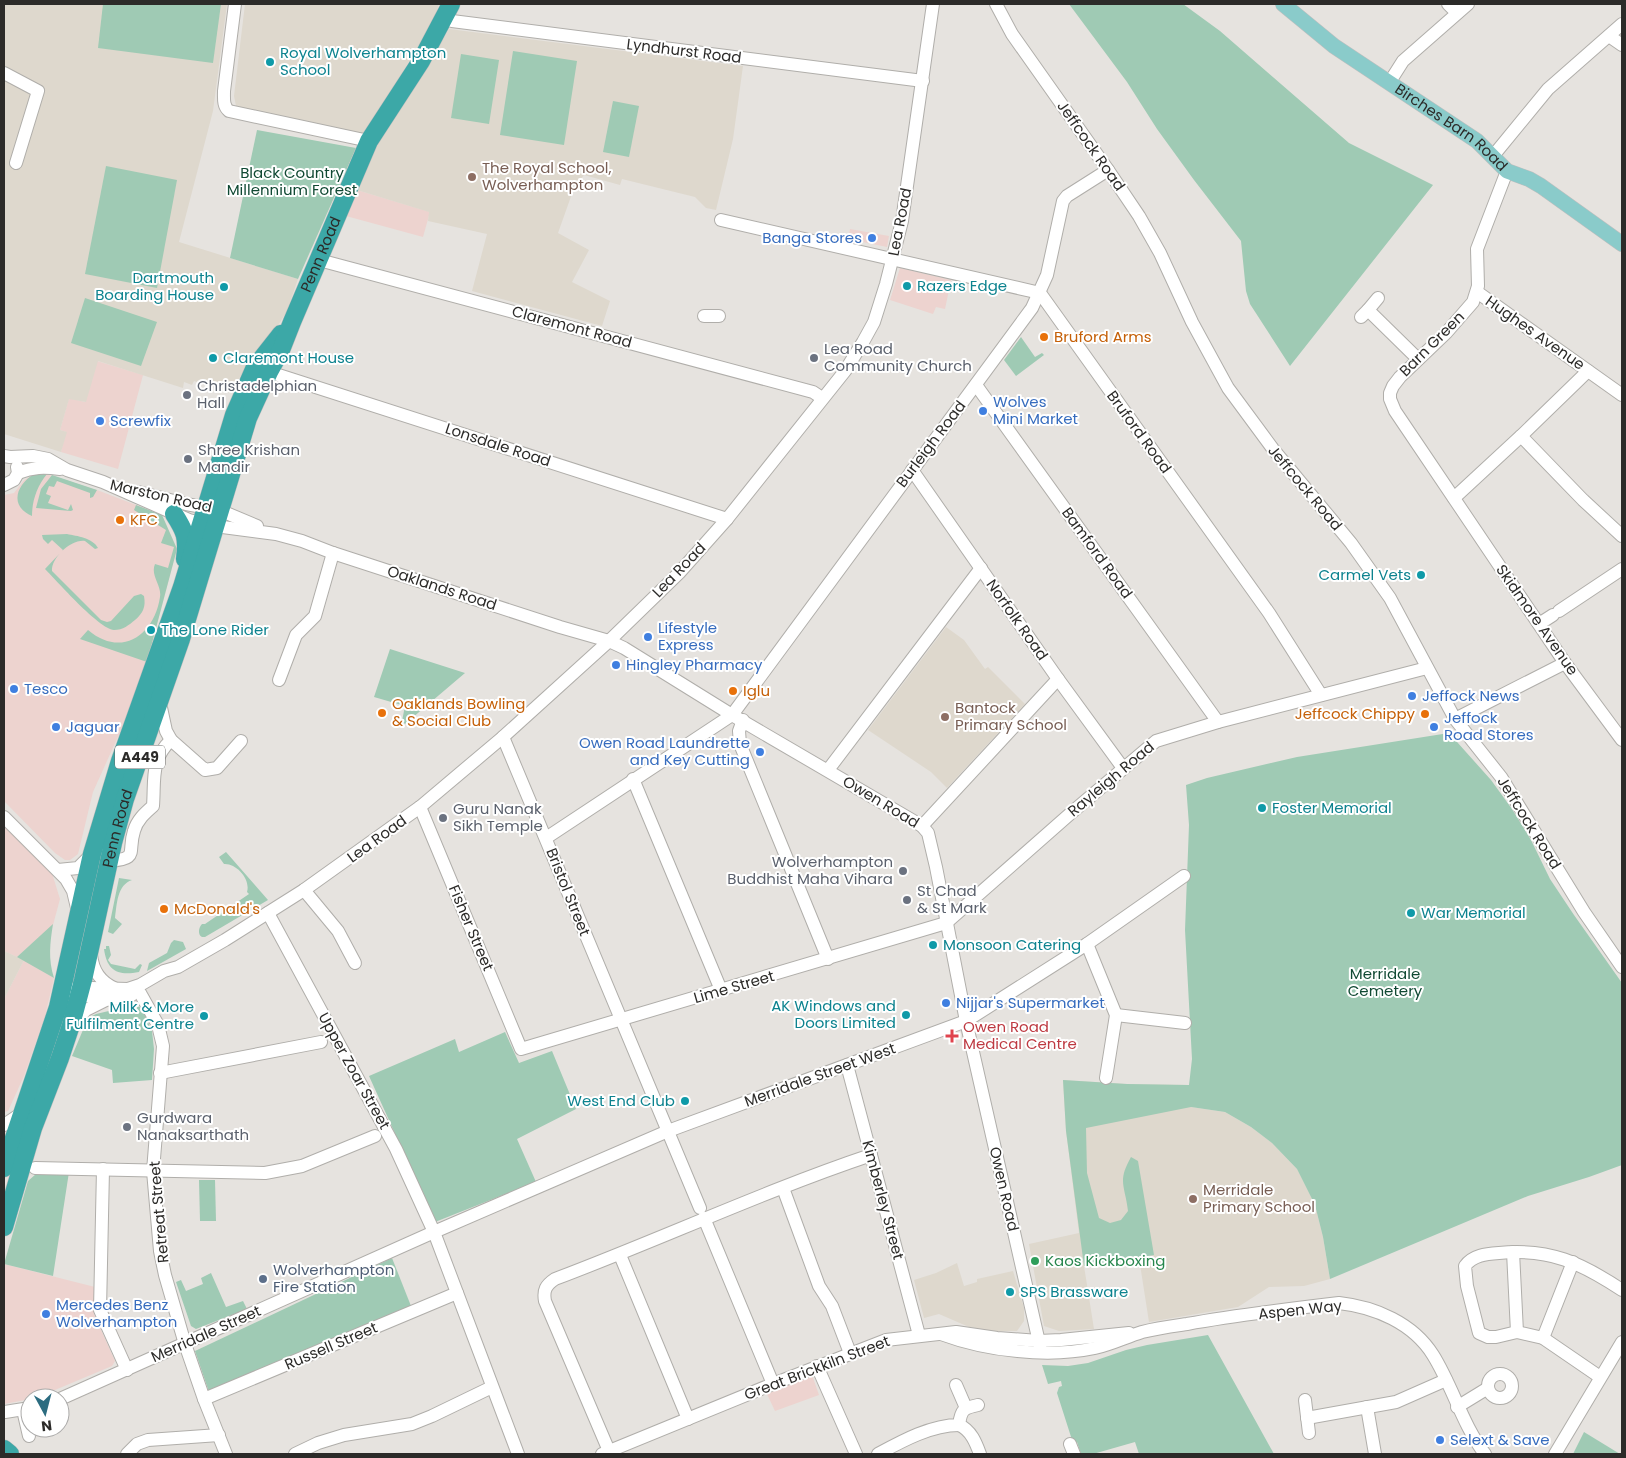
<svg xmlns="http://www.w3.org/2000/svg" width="1626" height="1458" viewBox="0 0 1626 1458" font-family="Poppins,sans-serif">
  <rect width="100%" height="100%" fill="#e6e3df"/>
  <g fill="#edd3cf">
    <path d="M357 190 430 212 423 237 346 216Z"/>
    <path d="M850 229 889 236 887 247 848 239Z"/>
    <path d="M900 268 951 280 945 309 936 307 933 314 890 300Z"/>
    <path d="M97 361 143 375 118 469 61 452 66 432 60 430 69 398 85 402Z"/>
    <path d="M43 473 97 490 162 515 177 549 147 662 130 710 93 792 78 854 70 860H65L55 853 4 801V495L14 493 24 480 34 474Z"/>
    <path d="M4 823 51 870 60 899 53 925 17 957 4 951Z"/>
    <path d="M24 960 54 978 45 1016 24 1076 8 1111 4 1112V999Z"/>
    <path d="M4 1264 95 1287 94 1314 115 1361 112 1366 36 1398 4 1404Z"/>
    <path d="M812 1375 819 1395 775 1411 766 1392Z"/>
  </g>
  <g fill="#ded8cd">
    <path d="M4 4H227L213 111 179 242 298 279 287 311 274 332 248 364 230 393 194 381 192 385 184 382 183 388 98 361 86 402 69 399 60 430 67 432 61 452 4 434Z"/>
    <path d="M245 4H439L436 14 420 43 364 136 316 126 236 106 234 96Z"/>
    <path d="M449 29 743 66 733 139 716 210 706 208 695 197 622 179 620 185 584 175 574 188 558 233 589 250 572 282 610 301 602 326 472 291 487 234 428 221 429 212 357 190 373 149 445 36Z"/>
    <path d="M946 627 964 640 985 669 988 667 1025 704 947 788 931 772 868 730Z"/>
    <path d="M4 951 24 960 4 999Z"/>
    <path d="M1063 1080 1127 1084 1189 1085 1191 1107 1225 1112 1251 1127 1272 1143 1297 1169 1315 1205 1323 1237 1330 1279 1304 1286 1269 1287 1238 1307 1149 1322 1139 1258 1084 1266 1094 1329 1059 1331 1044 1326 1029 1244 1079 1233 1066 1131Z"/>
    <path d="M957 1263 964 1286 977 1282V1279L1013 1271 1024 1308V1321L1017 1331H993L969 1327 939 1314 924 1318 914 1280 936 1273Z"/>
  </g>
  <g fill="#9fcab4">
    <path d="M103 4H221L213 63 98 48Z"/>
    <path d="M1069 4H1183L1220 31 1349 143 1433 185 1290 366 1250 304 1246 291 1241 241 1194 180 1157 129 1127 82Z"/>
    <path d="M513 51 577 61 564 145 500 135Z"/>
    <path d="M461 54 499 60 489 124 451 118Z"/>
    <path d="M613 101 639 106 629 157 603 152Z"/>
    <path d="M257 130 356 148 298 279 230 258Z"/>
    <path d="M106 166 177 180 157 288 85 274Z"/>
    <path d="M85 298 157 322 141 366 71 343Z"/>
    <path d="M1021 337 1035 357 1042 353 1044 355 1016 376 1004 360Z"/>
    <path d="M34 474H47C37 486 32 501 32 516 9 506 16 485 34 474Z"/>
    <path d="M52 475 97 490 93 497 90 498V493L57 481 54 487 49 486 46 494 51 496 48 503 68 510 71 504 73 510 71 511 36 508 41 489Z"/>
    <path d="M136 505 162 515 177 549 147 662 80 639 88 630C121 658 154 636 160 597 162 585 150 576 155 564L168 568 174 547 161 543 166 530 134 510Z"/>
    <path d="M67 534C77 536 93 538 98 548L95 549 85 541C71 539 51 558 52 571L101 620 107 622 111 621 134 596 141 594 144 596C146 607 143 613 135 620 129 625 123 630 114 630 99 629 57 581 45 569L63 550 52 540 48 544 43 539 42 535Z"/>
    <path d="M390 649 465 673 405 724 402 721 405 706 374 697Z"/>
    <path d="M1449 733 1491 780 1512 809 1531 840 1550 879 1574 915 1622 983V1165L1589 1177 1528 1196 1330 1279 1323 1237 1315 1205 1297 1169 1272 1143 1251 1127 1225 1112 1191 1107 1086 1128 1087 1173 1099 1218 1110 1223 1121 1220 1128 1211C1125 1185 1117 1182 1131 1157L1138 1161 1154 1255 1084 1266 1066 1131 1063 1080 1127 1084 1189 1085 1192 1059 1185 930 1189 825 1186 785 1207 778 1297 757Z"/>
    <path d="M226 852 268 900 205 937H202C197 934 199 927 202 924H205L249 894 247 892C251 879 236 863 224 864L219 857Z"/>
    <path d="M119 878 132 880C117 885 117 904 115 918L122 924 113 934 108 932Z"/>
    <path d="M53 924C50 943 48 959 54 978L17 957Z"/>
    <path d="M174 940 183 942 186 949 147 971 149 963 167 953 171 943Z"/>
    <path d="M106 946H109L111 955 108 960 111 964 135 969 140 964 142 965 139 972C118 976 107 971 104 949H106Z"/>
    <path d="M130 1006 140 1007 143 1011 152 1031 154 1049 152 1080 113 1083 112 1070 72 1056 88 1018 96 1014Z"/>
    <path d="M505 1032 519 1063 552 1051 576 1109 517 1139 536 1182 435 1222 369 1076 455 1039 459 1052Z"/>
    <path d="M44 1172H69L53 1276 4 1264 28 1181 36 1174Z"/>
    <path d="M199 1180H215L216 1221H200Z"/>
    <path d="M392 1258 411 1306 209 1392 195 1351Z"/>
    <path d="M211 1273 226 1307 243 1301 247 1309 196 1329 191 1326 176 1282 181 1280 186 1291 203 1284 201 1278Z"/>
    <path d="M1208 1335 1274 1454H1139L1135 1442 1093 1454H1081L1077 1442 1073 1443 1057 1393 1059 1387 1062 1386 1061 1381 1048 1384 1042 1365 1068 1366 1088 1363 1126 1350 1147 1345Z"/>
    <path d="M1584 1432 1620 1454H1573Z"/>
  </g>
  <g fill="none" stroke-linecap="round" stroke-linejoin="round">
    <g stroke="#b0aeaa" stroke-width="14">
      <g id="minor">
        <path d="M235 4 224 91C224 99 223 106 229 111L369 141"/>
        <path d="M996 4 1012 34 1108 170 1139 216 1160 253 1192 322 1228 388 1273 449 1351 543 1390 598 1455 719 1501 777 1584 912 1622 967"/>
        <path d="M1448 4 1457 13"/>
        <path d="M445 17 452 21 923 81"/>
        <path d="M1609 36 1622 45"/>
        <path d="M4 73 38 91 16 163"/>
        <path d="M1389 83 1403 61 1468 4"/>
        <path d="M1493 156 1548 89 1622 24"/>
        <path d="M1507 171 1477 249 1478 286 1473 302 1446 333 1400 377 1393 386 1390 393V399L1395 411 1565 663 1622 740"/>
        <path d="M721 220 1040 293 1269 613 1321 695"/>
        <path d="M319 260 813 392 822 398"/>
        <path d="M1477 292 1622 395"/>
        <path d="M1368 310 1378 298"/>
        <path d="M704 316H719"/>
        <path d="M1361 317 1368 310 1418 359"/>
        <path d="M269 372 727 519"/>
        <path d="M976 385 1218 722"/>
        <path d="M1521 436 1583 500 1622 536"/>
        <path d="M4 456 10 457 33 456 48 459 67 470 103 482 189 520 215 526 276 534 302 541 333 553 560 627 609 641 624 648 732 715 922 826 928 833 936 867 966 1021 1041 1351"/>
        <path d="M912 470 1058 679 1123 768"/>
        <path d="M18 473C33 467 44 467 60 469"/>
        <path d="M4 485 14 480 18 473 17 467"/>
        <path d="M138 492 186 504 219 510 257 526"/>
        <path d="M1454 498 1521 436 1588 371"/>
        <path d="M1559 611 1622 569"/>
        <path d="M1539 624 1553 615"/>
        <path d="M279 680 296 635 315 616 333 553"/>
        <path d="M160 703 166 731 171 740 205 770 217 768 241 741"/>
        <path d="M1455 719 1565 663"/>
        <path d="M743 720 739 731 740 744 828 959"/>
        <path d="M503 737 700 1208"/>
        <path d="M828 770 981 568"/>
        <path d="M633 779 721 990"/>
        <path d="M420 807 521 1049 946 923 1071 813 1156 741 1218 722 1427 668"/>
        <path d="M4 817 66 879 73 891 78 912"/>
        <path d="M922 826 1058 679"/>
        <path d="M546 838 732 715 1032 308 1047 275 1063 201 1067 196 1108 170"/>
        <path d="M109 861C140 859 127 852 134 831 137 820 145 813 153 806 155 780 150 760 171 740"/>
        <path d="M58 870 78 868 92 854"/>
        <path d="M304 890 338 931 355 963"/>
        <path d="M268 913 396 1149 434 1232 518 1454"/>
        <path d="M1087 944 1116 1015 1106 1078"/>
        <path d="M91 955C93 971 100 982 116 989"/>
        <path d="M76 988C92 1004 112 1001 132 995"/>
        <path d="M140 993 158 1025 163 1046 153 1171 160 1251 165 1275 185 1344 204 1399 226 1454"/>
        <path d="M74 994 92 988 128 989 140 985 164 971 178 967 225 940 304 890 420 807 503 737 609 641 679 573 727 519 845 371 863 342 874 322 886 284 902 221 933 4"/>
        <path d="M1116 1015 1185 1023"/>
        <path d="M72 1024 86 1010 104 1001"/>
        <path d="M847 1065 919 1335"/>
        <path d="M160 1073 321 1042"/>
        <path d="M4 1125 22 1113"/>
        <path d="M35 1168 265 1173 302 1166 375 1136"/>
        <path d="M103 1169 100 1310 127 1370"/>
        <path d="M783 1188 819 1286 832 1306 850 1353"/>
        <path d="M704 1218 773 1384"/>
        <path d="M1513 1252 1517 1332"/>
        <path d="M620 1255 688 1419"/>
        <path d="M941 1334C987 1351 1048 1358 1095 1348 1112 1344 1126 1337 1142 1332 1157 1328 1173 1326 1187 1324 1237 1315 1288 1309 1339 1303 1375 1307 1413 1323 1433 1355 1453 1387 1462 1424 1485 1454"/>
        <path d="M1543 1338 1573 1262"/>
        <path d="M817 1366 856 1454"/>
        <circle cx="1500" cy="1386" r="12"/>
        <path d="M1600 1377 1543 1338 1517 1332 1496 1337H1488L1479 1333 1467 1286 1465 1266C1473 1255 1486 1254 1499 1253 1550 1248 1581 1263 1622 1290"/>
        <path d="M956 1385 966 1408"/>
        <path d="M60 1399 434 1232 668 1131 966 1021 1087 944 1184 876"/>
        <path d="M204 1399 457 1293"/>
        <path d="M1305 1400 1309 1433"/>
        <path d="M1367 1407 1375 1454"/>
        <path d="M1457 1407 1488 1388"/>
        <path d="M23 1410 29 1436"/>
        <path d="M5 1412 30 1408"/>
        <path d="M1307 1418 1396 1402 1446 1380"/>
        <path d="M959 1425C971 1430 976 1443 980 1454"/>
        <path d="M1070 1444 1074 1454"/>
        <path d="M609 1451 545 1301C543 1290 546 1285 555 1279 661 1239 764 1191 871 1155"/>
        <path d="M127 1454 137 1444 148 1440 219 1435"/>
        <path d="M295 1454 318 1443 344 1435 412 1424 432 1416 492 1387"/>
        <path d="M602 1454 773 1384 886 1340 956 1332 997 1338 1039 1341 1061 1340 1129 1333"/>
        <path d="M878 1454C902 1441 931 1425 959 1425 961 1410 963 1408 978 1405"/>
        <path d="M1555 1454 1622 1342"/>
      </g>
    </g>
    <g stroke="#c0bfbf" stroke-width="16">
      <g id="major">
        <path id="s1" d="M1283 4 1334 46 1477 141 1507 171 1529 179 1541 186 1622 244"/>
      </g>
    </g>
    <g stroke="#c0bfbf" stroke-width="19">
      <g id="highway">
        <path d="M174 514C185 531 188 538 185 559"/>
        <path d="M4 1168 58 1007 92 854 120 761 182 587 234 415 255 367 281 334"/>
        <path id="s2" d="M4 1227 33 1128 60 1058 71 1025 83 980 113 843 125 799 181 639 248 418 269 372 281 350 292 322 369 141 421 61 451 4"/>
        <path d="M4 1449 10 1454"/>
      </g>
    </g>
    <use href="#minor" stroke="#fff" stroke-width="12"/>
    <use href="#major" stroke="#8acbca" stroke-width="15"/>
    <use href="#highway" stroke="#3ca8a7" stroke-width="18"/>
  </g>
  <g fill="#0f9aa8" stroke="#fff" stroke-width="2">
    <circle cx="270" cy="62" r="5"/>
    <circle cx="907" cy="286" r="5"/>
    <circle cx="224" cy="287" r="5"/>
    <circle cx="213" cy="358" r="5"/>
    <circle cx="1421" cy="575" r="5"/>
    <circle cx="151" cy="630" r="5"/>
    <circle cx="1262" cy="808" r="5"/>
    <circle cx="1411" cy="913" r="5"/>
    <circle cx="933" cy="945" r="5"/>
    <circle cx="906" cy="1015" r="5"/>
    <circle cx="204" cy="1016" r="5"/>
    <circle cx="685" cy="1101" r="5"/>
    <circle cx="1010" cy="1292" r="5"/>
  </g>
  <g fill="#8d6e63" stroke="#fff" stroke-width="2">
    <circle cx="472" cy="177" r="5"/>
    <circle cx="945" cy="717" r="5"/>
    <circle cx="1193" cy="1199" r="5"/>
  </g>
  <g fill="#3f7fe0" stroke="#fff" stroke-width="2">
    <circle cx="872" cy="238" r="5"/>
    <circle cx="983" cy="411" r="5"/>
    <circle cx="100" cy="421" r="5"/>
    <circle cx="648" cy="637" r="5"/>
    <circle cx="616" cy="665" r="5"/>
    <circle cx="14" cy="689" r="5"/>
    <circle cx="1412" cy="696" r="5"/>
    <circle cx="56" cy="727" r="5"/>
    <circle cx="1434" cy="727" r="5"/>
    <circle cx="760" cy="752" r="5"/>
    <circle cx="946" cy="1003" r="5"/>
    <circle cx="46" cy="1314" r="5"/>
    <circle cx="1440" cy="1440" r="5"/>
  </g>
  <g fill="#e8710a" stroke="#fff" stroke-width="2">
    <circle cx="1044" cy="337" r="5"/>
    <circle cx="120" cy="520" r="5"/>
    <circle cx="733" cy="691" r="5"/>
    <circle cx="382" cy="713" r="5"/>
    <circle cx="1425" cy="714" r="5"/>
    <circle cx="164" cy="909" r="5"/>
  </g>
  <g fill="#6b7280" stroke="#fff" stroke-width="2">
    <circle cx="814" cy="358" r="5"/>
    <circle cx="187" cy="395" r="5"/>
    <circle cx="188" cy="459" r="5"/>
    <circle cx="443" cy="818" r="5"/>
    <circle cx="903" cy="871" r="5"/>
    <circle cx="907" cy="900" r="5"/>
    <circle cx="127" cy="1127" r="5"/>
  </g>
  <path fill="#e0444e" stroke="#fff" stroke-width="2" d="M949.5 1028.5h5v5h5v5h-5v5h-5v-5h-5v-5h5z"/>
  <circle fill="#2e9e5b" stroke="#fff" stroke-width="2" cx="1035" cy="1261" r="5"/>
  <circle fill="#5c6f8a" stroke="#fff" stroke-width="2" cx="263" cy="1279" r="5"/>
  <g text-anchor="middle" stroke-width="4" stroke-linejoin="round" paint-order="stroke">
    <rect fill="#fff" stroke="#6b6b69" stroke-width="1" x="115" y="745.5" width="50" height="23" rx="4"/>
    <g font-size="14" font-weight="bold" fill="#2c2b29">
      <text x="140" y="762">A449</text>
    </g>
    <g font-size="15" fill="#2c2b29" stroke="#fff">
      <text transform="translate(684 51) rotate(7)" y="5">Lyndhurst Road</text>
      <text dy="5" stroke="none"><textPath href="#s1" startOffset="209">Birches Barn Road</textPath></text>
      <text transform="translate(1091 146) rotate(55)" y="5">Jeffcock Road</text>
      <text transform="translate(900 222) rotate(-79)" y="5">Lea Road</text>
      <text dy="5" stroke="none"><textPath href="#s2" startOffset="1025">Penn Road</textPath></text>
      <text transform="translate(572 327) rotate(15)" y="5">Claremont Road</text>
      <text transform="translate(1535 333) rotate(35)" y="5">Hughes Avenue</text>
      <text transform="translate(1432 344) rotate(-45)" y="5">Barn Green</text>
      <text transform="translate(1139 432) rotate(54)" y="5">Bruford Road</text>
      <text transform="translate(931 444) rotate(-53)" y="5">Burleigh Road</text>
      <text transform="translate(498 445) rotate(18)" y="5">Lonsdale Road</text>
      <text transform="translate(1305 488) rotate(50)" y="5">Jeffcock Road</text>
      <text transform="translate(161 496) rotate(13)" y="5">Marston Road</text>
      <text transform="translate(1097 553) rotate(54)" y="5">Bamford Road</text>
      <text transform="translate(679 570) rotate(-46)" y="5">Lea Road</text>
      <text transform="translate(442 588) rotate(18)" y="5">Oaklands Road</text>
      <text transform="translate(1017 620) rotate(55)" y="5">Norfolk Road</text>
      <text transform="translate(1537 620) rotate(55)" y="5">Skidmore Avenue</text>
      <text transform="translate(1111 779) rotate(-40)" y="5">Rayleigh Road</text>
      <text transform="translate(881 802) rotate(31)" y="5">Owen Road</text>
      <text transform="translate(1529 823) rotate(58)" y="5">Jeffcock Road</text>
      <text dy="5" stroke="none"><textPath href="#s2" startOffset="415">Penn Road</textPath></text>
      <text transform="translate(377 839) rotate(-36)" y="5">Lea Road</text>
      <text transform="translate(568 892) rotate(68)" y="5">Bristol Street</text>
      <text transform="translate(471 928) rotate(67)" y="5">Fisher Street</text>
      <text transform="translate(734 987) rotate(-16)" y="5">Lime Street</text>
      <text transform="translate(354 1071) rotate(61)" y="5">Upper Zoar Street</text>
      <text transform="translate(820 1075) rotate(-20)" y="5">Merridale Street West</text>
      <text transform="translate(1004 1189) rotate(77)" y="5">Owen Road</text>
      <text transform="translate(883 1200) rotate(75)" y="5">Kimberley Street</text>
      <text transform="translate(159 1212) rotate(-95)" y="5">Retreat Street</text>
      <text transform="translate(1300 1310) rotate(-6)" y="5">Aspen Way</text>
      <text transform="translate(206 1334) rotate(-24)" y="5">Merridale Street</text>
      <text transform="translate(331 1346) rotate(-23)" y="5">Russell Street</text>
      <text transform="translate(817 1368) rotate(-21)" y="5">Great Brickkiln Street</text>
    </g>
    <g font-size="15" fill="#0d838f" stroke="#fff" text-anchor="start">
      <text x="280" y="58">Royal Wolverhampton<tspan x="280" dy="17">School</tspan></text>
      <text x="214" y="283" text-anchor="end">Dartmouth<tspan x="214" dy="17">Boarding House</tspan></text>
      <text x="917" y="291">Razers Edge</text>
      <text x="223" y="363">Claremont House</text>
      <text x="1411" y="580" text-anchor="end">Carmel Vets</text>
      <text x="161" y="635">The Lone Rider</text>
      <text x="1272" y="813">Foster Memorial</text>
      <text x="1421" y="918">War Memorial</text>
      <text x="943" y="950">Monsoon Catering</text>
      <text x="896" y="1011" text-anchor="end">AK Windows and<tspan x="896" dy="17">Doors Limited</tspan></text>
      <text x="194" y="1012" text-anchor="end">Milk &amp; More<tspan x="194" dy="17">Fulfilment Centre</tspan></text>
      <text x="675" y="1106" text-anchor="end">West End Club</text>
      <text x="1020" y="1297">SPS Brassware</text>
    </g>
    <g font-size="15" fill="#785e54" stroke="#fff" text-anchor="start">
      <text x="482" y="173">The Royal School,<tspan x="482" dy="17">Wolverhampton</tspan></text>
      <text x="955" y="713">Bantock<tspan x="955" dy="17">Primary School</tspan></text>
      <text x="1203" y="1195">Merridale<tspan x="1203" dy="17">Primary School</tspan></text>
    </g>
    <g font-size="15" fill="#104933" stroke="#fff">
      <text x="292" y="178">Black Country<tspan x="292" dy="17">Millennium Forest</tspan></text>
      <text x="1385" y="979">Merridale<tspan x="1385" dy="17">Cemetery</tspan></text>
    </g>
    <g font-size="15" fill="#366cbe" stroke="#fff" text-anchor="start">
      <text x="862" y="243" text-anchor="end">Banga Stores</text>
      <text x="993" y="407">Wolves<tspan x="993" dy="17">Mini Market</tspan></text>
      <text x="110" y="426">Screwfix</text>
      <text x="658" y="633">Lifestyle<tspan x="658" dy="17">Express</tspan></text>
      <text x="626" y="670">Hingley Pharmacy</text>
      <text x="24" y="694">Tesco</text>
      <text x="1422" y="701">Jeffock News</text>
      <text x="1444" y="723">Jeffock<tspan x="1444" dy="17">Road Stores</tspan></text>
      <text x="66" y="732">Jaguar</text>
      <text x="750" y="748" text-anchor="end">Owen Road Laundrette<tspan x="750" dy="17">and Key Cutting</tspan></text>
      <text x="956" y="1008">Nijjar's Supermarket</text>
      <text x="56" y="1310">Mercedes Benz<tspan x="56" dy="17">Wolverhampton</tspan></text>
      <text x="1450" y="1445">Selext &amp; Save</text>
    </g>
    <g font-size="15" fill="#c56008" stroke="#fff" text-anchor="start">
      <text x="1054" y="342">Bruford Arms</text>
      <text x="130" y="525">KFC</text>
      <text x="743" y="696">Iglu</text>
      <text x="392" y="709">Oaklands Bowling<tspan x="392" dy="17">&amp; Social Club</tspan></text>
      <text x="1415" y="719" text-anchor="end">Jeffcock Chippy</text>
      <text x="174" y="914">McDonald's</text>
    </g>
    <g font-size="15" fill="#5b616d" stroke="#fff" text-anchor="start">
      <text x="824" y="354">Lea Road<tspan x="824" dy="17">Community Church</tspan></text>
      <text x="197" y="391">Christadelphian<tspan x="197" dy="17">Hall</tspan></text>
      <text x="198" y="455">Shree Krishan<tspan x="198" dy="17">Mandir</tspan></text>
      <text x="453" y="814">Guru Nanak<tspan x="453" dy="17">Sikh Temple</tspan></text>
      <text x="893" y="867" text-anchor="end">Wolverhampton<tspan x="893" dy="17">Buddhist Maha Vihara</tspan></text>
      <text x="917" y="896">St Chad<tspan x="917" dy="17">&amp; St Mark</tspan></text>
      <text x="137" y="1123">Gurdwara<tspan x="137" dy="17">Nanaksarthath</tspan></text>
    </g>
    <g font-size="15" fill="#be3a42" stroke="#fff" text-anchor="start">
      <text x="963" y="1032">Owen Road<tspan x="963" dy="17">Medical Centre</tspan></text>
    </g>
    <g font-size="15" fill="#27864d" stroke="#fff" text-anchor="start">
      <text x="1045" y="1266">Kaos Kickboxing</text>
    </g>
    <g font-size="15" fill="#4e5e75" stroke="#fff" text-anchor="start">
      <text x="273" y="1275">Wolverhampton<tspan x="273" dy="17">Fire Station</tspan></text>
    </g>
  </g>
  <rect width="1626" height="1458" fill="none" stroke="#2c2b29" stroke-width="10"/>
  <g transform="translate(45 1413) rotate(173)"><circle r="24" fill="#ffffff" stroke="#abaaa9"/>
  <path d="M0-4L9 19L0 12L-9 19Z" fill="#2c6c80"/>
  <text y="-8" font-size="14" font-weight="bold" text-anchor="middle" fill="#2c2b29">N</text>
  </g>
</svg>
